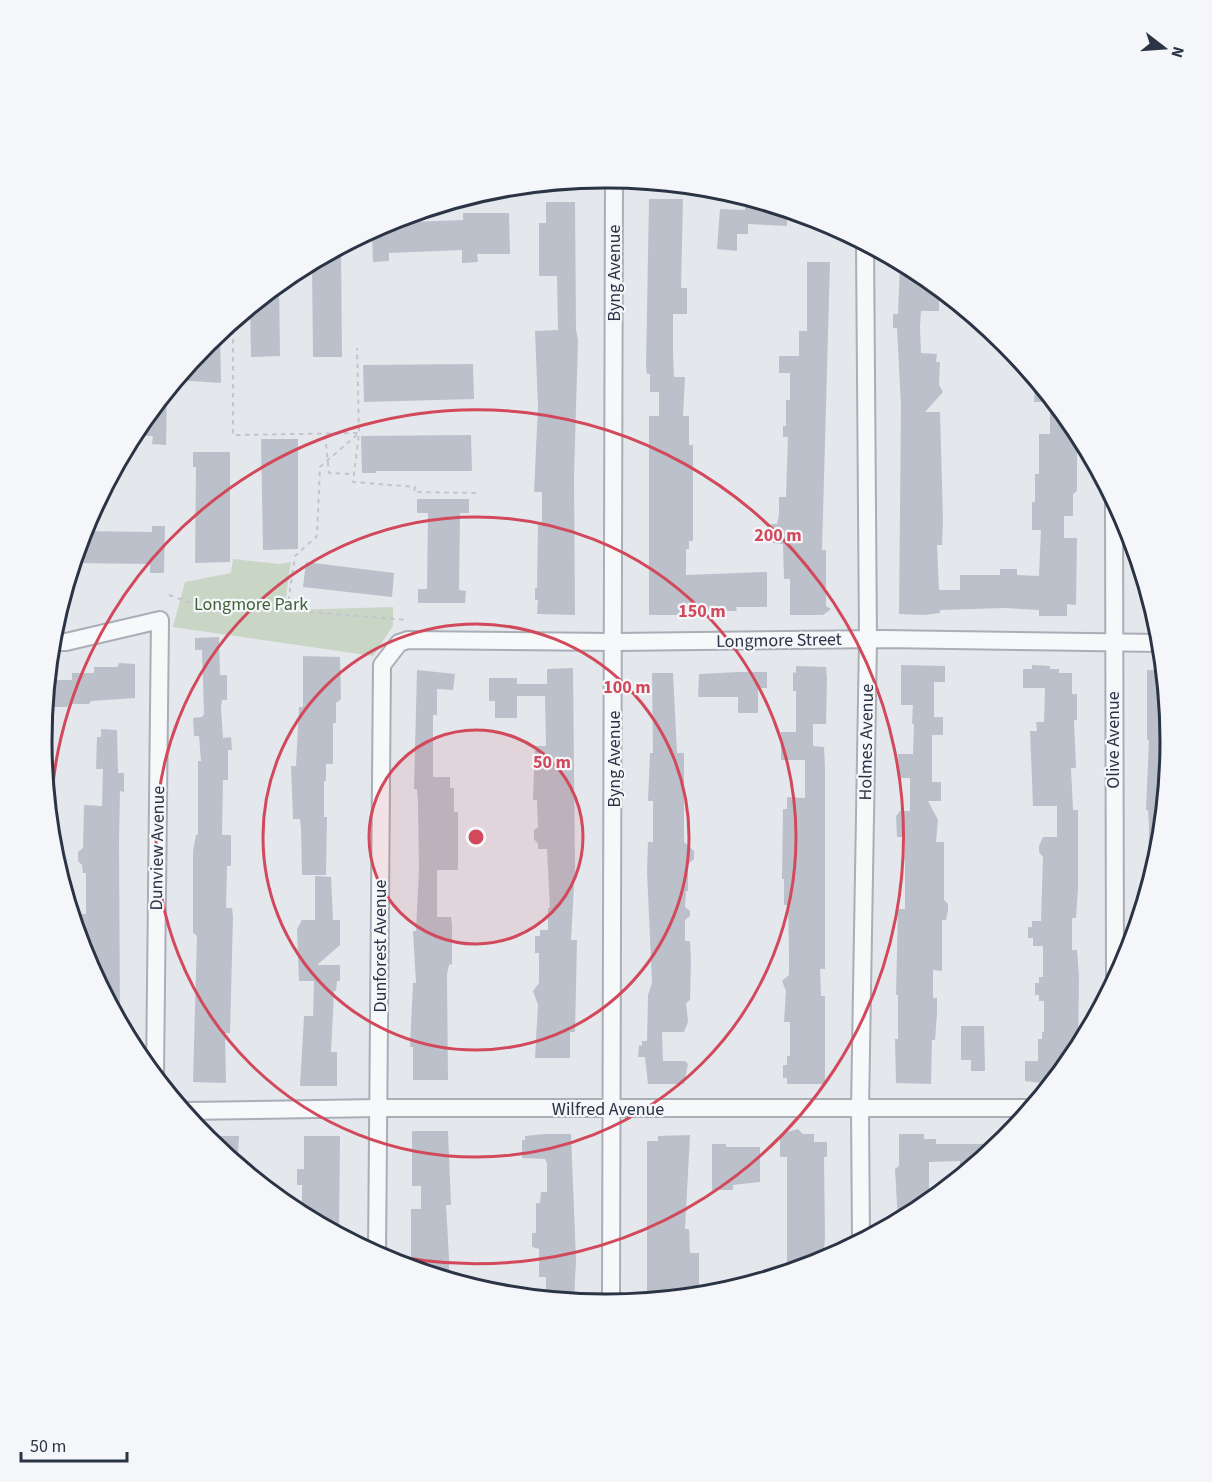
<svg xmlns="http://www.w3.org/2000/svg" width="1212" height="1482" viewBox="0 0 1212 1482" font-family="'Source Sans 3',sans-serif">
  <rect width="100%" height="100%" fill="#e4e7ec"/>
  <path fill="#c9d6c5" d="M233 559 279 564 291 562 285 603 288 610 393 607V626L373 656 173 627 185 582 231 573Z"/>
  <g fill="#bbc0ca">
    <path d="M649 199H683L681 288H687V314H673V353L674 377H685L683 416H689V445H693V541H689V549H686V575L767 572V607H736L737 611H686V615H649V416H659V392H650V374H647L646 366Z"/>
    <path d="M546 202H575L576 330 578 340 574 476 575 615 537 614 538 600H535V588H537L538 524H542V492H534L538 406 535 331 558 330 557 276H539V223H546Z"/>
    <path d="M770 204 787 209V226L748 224V234H737V251L717 249 720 209 745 210V206Z"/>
    <path d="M463 213H509L510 254H477L478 262 462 263V250L389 253V261L373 262 372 230 384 223 463 220Z"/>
    <path d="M341 246 342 357H313L312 262Z"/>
    <path d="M807 262H830L822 550H826V606L831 609 823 615H790V579H784L783 544 773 543 771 535V524H777L779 515V497H786L788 437H783V426H786V400H790V373H779V356H799V331H807Z"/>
    <path d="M900 262 920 272 939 288V311H921L920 327 921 353 937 354 936 362H940L939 385 943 392 925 412H940L943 520 942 545H937L939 590H960V575H1000V569H1017V575L1039 576 1041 530H1032V502H1035V474H1039V434H1050V402H1034L1035 379 1077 431V491L1073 494V516H1064V538H1077L1076 605 1067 604V616H1039V610L1005 608 940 610V613L924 615 899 614 901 406 897 328H893V314H898Z"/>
    <path d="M279 283 280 356 251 357 250 307Z"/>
    <path d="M220 332 221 383 176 380 207 342Z"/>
    <path d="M473 364 474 399 364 402 363 365Z"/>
    <path d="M167 391 166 445 152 444 153 436 133 435Z"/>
    <path d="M471 435 472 471H376V473H362L361 436Z"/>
    <path d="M261 439H298V549L263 550Z"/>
    <path d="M193 452H230V562L195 563 196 467H193Z"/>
    <path d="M417 499H469V513H460L459 590 466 591 465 603H418V589H427L428 513H417Z"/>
    <path d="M152 526H165L164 573H150V564L73 563 83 531 152 532Z"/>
    <path d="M306 562 394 573 392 597 303 587Z"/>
    <path d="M219 637 220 675H227V700H222L221 707 223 738 231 737 232 750H228V780H223L222 835H231V866H227L226 908H232L233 917 230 1033H225L226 1083 193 1082 197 936 193 933V851L196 835H198V761H201L199 736H194L193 718 202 717 204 714 202 650H195V638Z"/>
    <path d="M303 656 340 657 341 699 336 703V723H333V764H326V781H324V817H327L326 875H302L301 828 300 819H293L291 766H296L299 707H303Z"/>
    <path d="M119 663 135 664V698L91 701 89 704H69L67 707H50V680H72V673H94V667H117Z"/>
    <path d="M901 665 945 666V682H934V717H943V735H932V782H941V801H928L938 820 936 842H944V900L948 904V910L946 920H942V971L933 970V998H937V1014L935 1040H932L931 1084 896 1083 895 1039H898V995H896L898 909H905V837H897L896 816 900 811H910V778H899L898 754H913L914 724H912L913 705H901Z"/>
    <path d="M1032 665 1050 666V669H1059V673H1072V694H1077V720H1074L1076 768H1071L1073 810H1078V889L1076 918H1072V950H1077L1079 976 1078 1049 1051 1084 1025 1081V1061H1038V1039H1042V1032H1044V1001H1039V995H1035V983H1039V977H1043V946H1033V938H1028V927H1032V921H1041L1043 857 1039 852V846L1043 837H1057V806H1033L1030 731H1037L1036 722H1044L1045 688H1023V669H1032Z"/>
    <path d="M796 666 826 667 827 679 826 724H813V746L824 747 825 767V969H820L821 996H825V1084H787V1078H783V1065H787V1056H790V1022H784L786 991 782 981 789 975V949L788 905H784V879H782L783 809H787V797L805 798V760H781V732H796V691H793V672L796 673Z"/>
    <path d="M573 668 575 869 571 940H577L575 1032H570V1058H535L538 1005 533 991 539 983V953H535V936H540V930H548V908H550L547 849H538V844L534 839V830L538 827 537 800H533L535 746H546L545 696H517V718H495V701H489V678H517V684H547V669Z"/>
    <path d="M417 670 455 674 453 690 437 689V715H433V777H450V788H454V812H458V870H437V917H451L452 926V964L449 965 447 975 448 1080H413V1047H410L413 983H416L413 931H416L419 870 418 804 417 789H414Z"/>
    <path d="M1147 670H1163L1170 741 1159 851 1151 879H1148L1149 827 1148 810H1146L1149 740H1147Z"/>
    <path d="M739 672H767V688H758V713H738V697H698L699 674Z"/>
    <path d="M652 673H673L677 753H684V842L694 851V859L688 864V891H686L685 907 690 911V916L685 920V941H690L691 961 690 1000 686 1003 688 1022 684 1032H662L663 1061H685L688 1064 684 1084H648L645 1057H638L639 1045 642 1046V1041H647L648 995 652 983 647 871 648 842H653V801H648L650 753H653Z"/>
    <path d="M101 729 117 730 118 773H124V792L120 791 119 842 120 1023 85 957 72 914H86V873H83L82 865 78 861V852L83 848 84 805 102 806 103 769H96L97 737H101Z"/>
    <path d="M315 876 331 877 333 920H340V945L317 965H340V981H337L336 991H334L331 1052H337V1086H300L304 1016H313L314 981H299L297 929 302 920H315Z"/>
    <path d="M961 1026H984L985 1071H971V1060H961Z"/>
    <path d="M798 1129 803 1134H814V1142H827V1157H824L825 1238 823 1261 787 1273V1157H780V1134Z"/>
    <path d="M412 1131H448L451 1205H446L449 1258V1271H445V1279L411 1268V1209H421V1186H412Z"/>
    <path d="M545 1134H571L576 1260 574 1302 546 1299V1277H539V1249L532 1247V1233H536V1203H540L541 1192H547V1163L545 1159 522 1158V1140H525V1136Z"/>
    <path d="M899 1134H924V1139H936V1144H999L970 1168H960V1161L929 1162V1202L898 1222 895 1169 899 1166Z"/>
    <path d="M690 1135 685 1229H689L690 1253H699V1296L647 1301V1141H658V1136Z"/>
    <path d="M204 1136H239L238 1153H224Z"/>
    <path d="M304 1136H340L339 1230H329L295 1211 302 1203V1185H297V1169H304Z"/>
    <path d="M712 1144H726V1147H760V1182L733 1185V1190H712Z"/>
  </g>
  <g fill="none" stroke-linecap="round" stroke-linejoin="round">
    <g stroke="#a9aeb7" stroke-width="20">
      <g id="minor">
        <path d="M1114 500 1115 979"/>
        <path d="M52 642H66L160 620 155 1076"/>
        <path d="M184 1111 378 1108H1031"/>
        <path d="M861 1241 860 1109 868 640 865 243"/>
        <path d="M377 1255 382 665 399 643 408 640 614 642 884 639 1160 643"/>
        <path d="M611 1305 614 178"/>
      </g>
    </g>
    <g stroke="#c2c5cb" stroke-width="2" stroke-dasharray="4.5 4.5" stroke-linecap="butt">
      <path d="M233 321V435L359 433 353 482 415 487 414 492 476 493"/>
      <path d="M325 435 329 473 354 474"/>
      <path d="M169 595 213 611 236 606 408 620"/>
      <path d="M287 610 295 556 317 536 320 467 359 433 357 348"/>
    </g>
    <use href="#minor" stroke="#f7f8fa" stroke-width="16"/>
  </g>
  <circle cx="476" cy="837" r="107" fill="#d1495b" fill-opacity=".12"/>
  <g fill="none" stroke="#d1495b" stroke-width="3">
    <circle cx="476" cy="837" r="107"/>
    <circle cx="476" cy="837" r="213"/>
    <circle cx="476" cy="837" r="320"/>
    <path d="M50 815A427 427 0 1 1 369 1250"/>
  </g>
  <g text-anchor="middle" stroke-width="4.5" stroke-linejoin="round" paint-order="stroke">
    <g font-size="18" fill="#2b3445" stroke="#f4f6f9">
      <text transform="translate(614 273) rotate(-90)" y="6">Byng Avenue</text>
      <text transform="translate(779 640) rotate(-1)" y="6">Longmore Street</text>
      <text transform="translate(1113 740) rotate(-90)" y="6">Olive Avenue</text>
      <text transform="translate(866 742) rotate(-89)" y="6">Holmes Avenue</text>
      <text transform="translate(614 759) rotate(-90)" y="6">Byng Avenue</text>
      <text transform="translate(157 848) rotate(-89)" y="6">Dunview Avenue</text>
      <text transform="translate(380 946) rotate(-90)" y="6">Dunforest Avenue</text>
      <text x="608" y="1115">Wilfred Avenue</text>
    </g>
    <g font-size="18" fill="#3f6138" stroke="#f4f6f9">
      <text x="251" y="610">Longmore Park</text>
    </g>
  </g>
  <path d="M0 0H1212V1482H0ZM605 188H607A553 553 0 0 1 1160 741V741A553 553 0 0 1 607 1294H605A553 553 0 0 1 52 741V741A553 553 0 0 1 605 188Z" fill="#f4f6f9" fill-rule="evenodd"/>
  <path fill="none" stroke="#2b3445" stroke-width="3" d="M605 188H607A553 553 0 0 1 1160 741V741A553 553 0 0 1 607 1294H605A553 553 0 0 1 52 741V741A553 553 0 0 1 605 188Z"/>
  <circle cx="476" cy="837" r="9" fill="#d1495b" stroke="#f4f6f9" stroke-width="3"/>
  <g font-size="18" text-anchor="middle" font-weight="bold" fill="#d1495b" stroke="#f4f6f9" stroke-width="4.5" stroke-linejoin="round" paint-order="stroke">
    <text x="778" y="541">200 m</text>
    <text x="702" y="617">150 m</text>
    <text x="627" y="693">100 m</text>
    <text x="552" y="768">50 m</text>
  </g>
  <g transform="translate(1164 48) rotate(107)" stroke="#f4f6f9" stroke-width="4.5" paint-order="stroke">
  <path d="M0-4.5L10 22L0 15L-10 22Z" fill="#2b3445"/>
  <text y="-9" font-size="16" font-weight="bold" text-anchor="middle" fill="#2b3445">N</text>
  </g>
  <path d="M21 1452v9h106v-9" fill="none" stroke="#2b3445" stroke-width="3"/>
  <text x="30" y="1452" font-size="18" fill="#2b3445" stroke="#f4f6f9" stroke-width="4.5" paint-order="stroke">50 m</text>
</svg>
